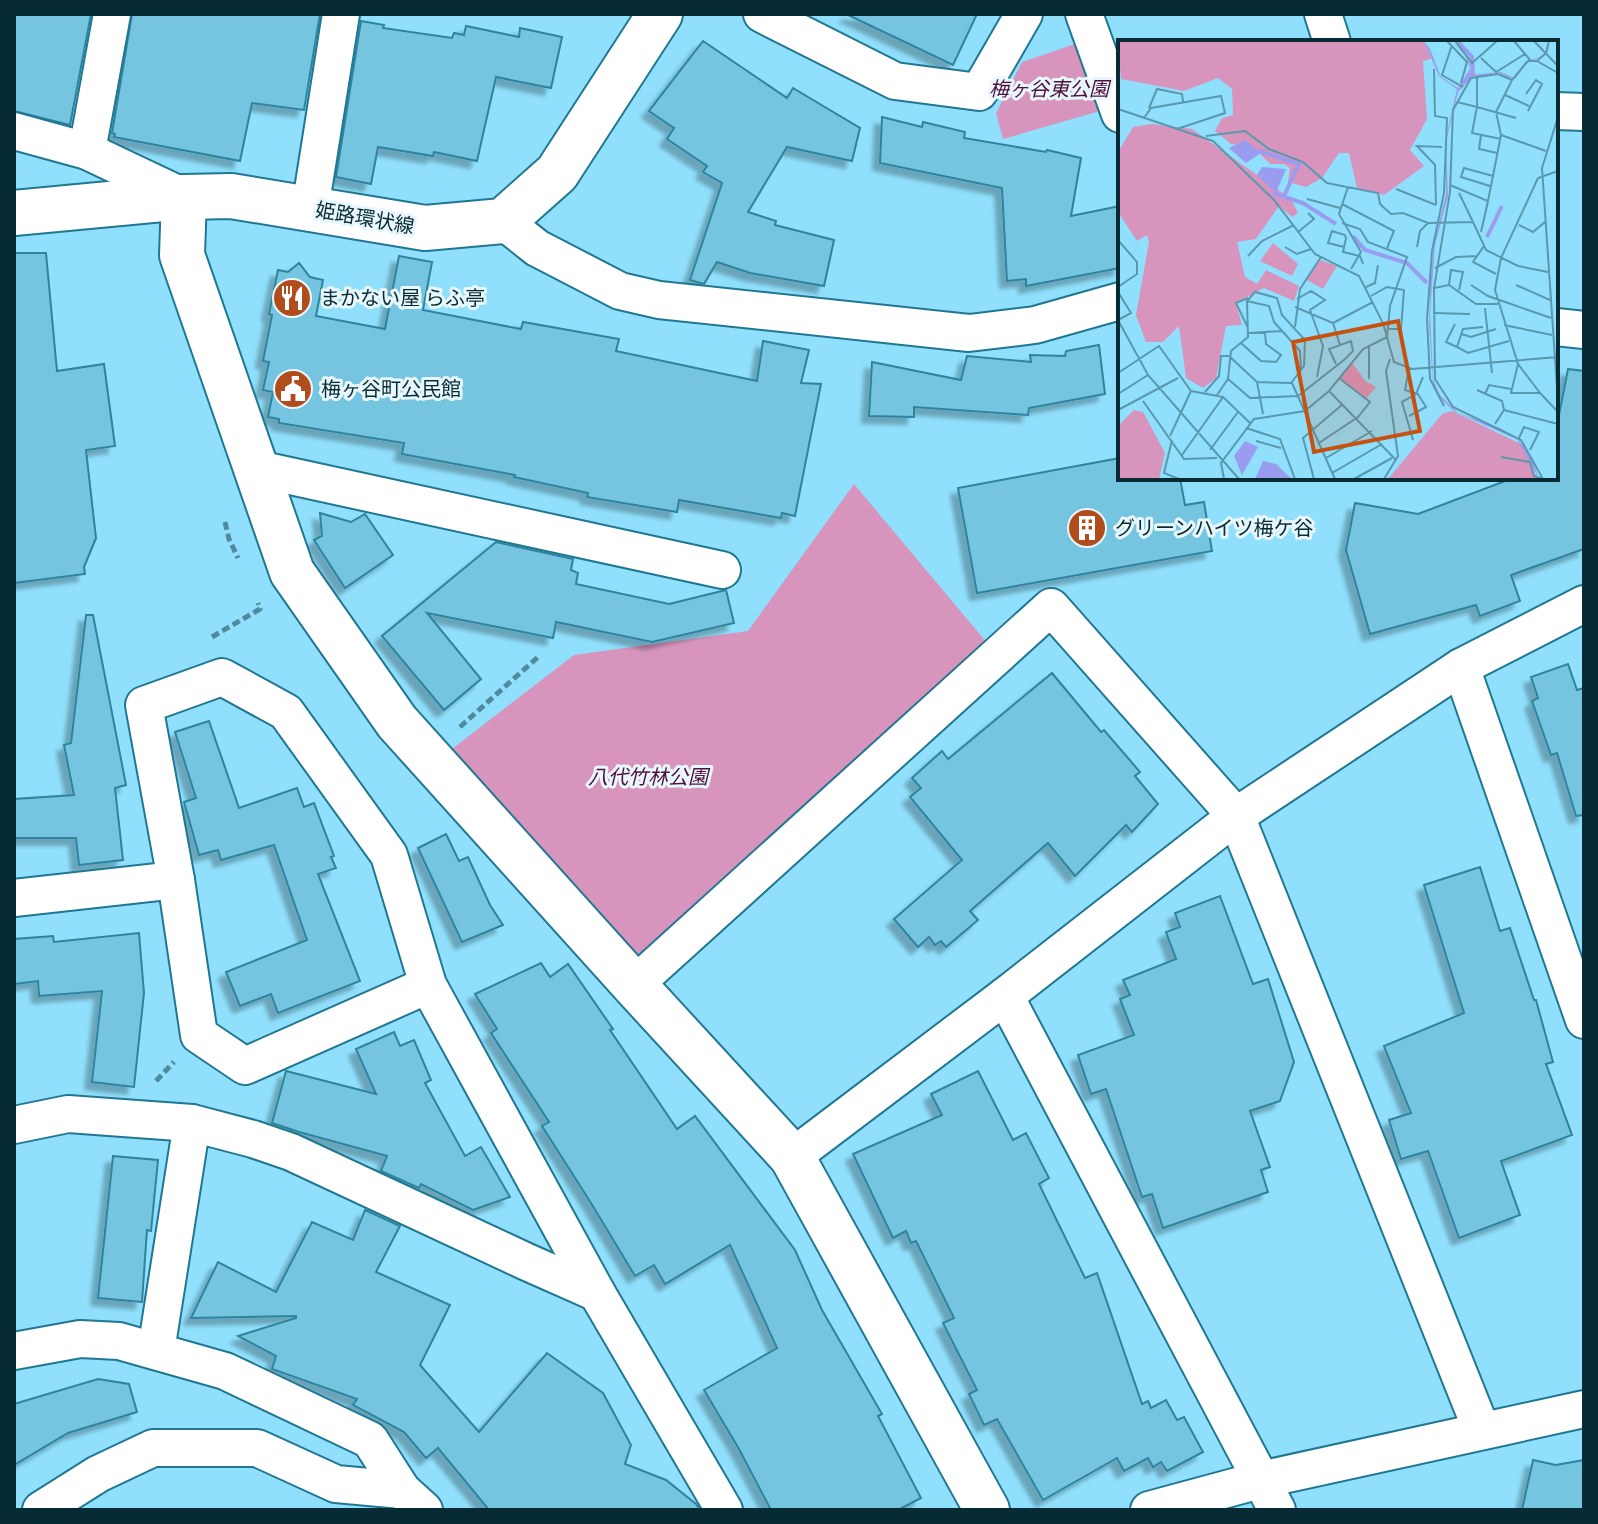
<svg xmlns="http://www.w3.org/2000/svg" width="1598" height="1524" viewBox="0 0 1598 1524" font-family="'Roboto Serif','Noto Sans JP',serif">
  <defs>
    <filter id="shadow"><feDropShadow dx="-7" dy="7" stdDeviation="2" flood-color="#0004"/></filter>
  </defs>
  <rect width="100%" height="100%" fill="#90e0fd"/>
  <g fill="#d795bd">
    <path d="M1078 43 1100 111 1003 139 996 113 1022 62Z"/>
    <path d="M854 484 988 644 640 963 448 752 574 655 748 631Z"/>
  </g>
  <g fill="#74c4e0" stroke="#2f839d" stroke-width="2" filter="url(#shadow)">
    <path d="M14 14H91L70 125 14 111Z"/>
    <path d="M132 14H320L304 110 252 103 240 161 114 137 115 134 112 133Z"/>
    <path d="M846 14H977L953 65Z"/>
    <path d="M361 21 384 25 383 28 452 38 454 33 464 35 466 26 519 37 520 28 562 37 551 88 496 77 477 161 434 152 433 156 378 147 371 184 336 177Z"/>
    <path d="M703 41 787 98 793 88 860 128 852 161 787 147 748 212 776 221 775 225 834 240 824 286 750 273 717 262 704 284 690 280 722 183 703 172 707 166 667 139 674 128 649 111Z"/>
    <path d="M882 117 922 127 923 122 965 132 964 138 1046 152 1047 150 1081 158 1071 216 1120 206V268L1026 286V279L1007 281 1002 188 880 163Z"/>
    <path d="M14 253H46L57 371 104 364 115 446 86 450 96 538 84 567 85 574 14 583Z"/>
    <path d="M399 256 432 262 423 310 521 329 523 322 619 339 616 351 757 381 763 341 809 350 801 383 821 384 795 516 782 513 781 518 679 500 677 512 587 497 588 493 514 477 515 475 402 454 404 443 279 423V419L268 417 273 392 263 390 269 362 263 361 272 315 269 314 278 270 288 272 299 263 310 277 323 280 316 316 385 329Z"/>
    <path d="M1099 345 1105 394 1029 408 1028 415 914 407V417L869 416 872 362 961 380 967 356 1031 362 1030 355 1065 356 1066 351Z"/>
    <path d="M1568 369 1584 371V549L1511 575 1520 601 1480 616 1476 605 1370 634 1346 550 1355 503 1418 514 1513 478H1556V430Z"/>
    <path d="M1120 458V478H1180L1185 505 1204 502 1212 551 977 593 958 488Z"/>
    <path d="M320 513 351 522 365 514 393 555 345 588 314 540 322 536Z"/>
    <path d="M496 542 573 559 571 570 578 573 576 584 669 604 726 590 734 623 652 642 556 622 553 638 427 613 481 679 444 710 382 636Z"/>
    <path d="M86 615H93L126 785 115 788 123 860 79 865 76 838H14V799L74 795 64 745 71 743Z"/>
    <path d="M1568 664 1577 690 1584 688V815L1576 816 1557 753 1551 755 1532 701 1538 698 1531 677Z"/>
    <path d="M1052 673 1101 732 1104 730 1140 772 1135 776 1158 804 1132 832 1126 825 1075 876 1048 843 970 911 978 920 946 947 941 941 935 945 929 937 918 947 894 919 962 860 910 797 921 788 912 778 942 751 948 759Z"/>
    <path d="M209 721 239 808 297 788 304 807 314 803 334 856 331 857 336 868 318 874 360 981 278 1013 271 994 240 1006 226 972 307 940 274 845 221 860 218 850 199 855 184 802 196 798 175 732Z"/>
    <path d="M446 834 459 861 468 857 490 905 503 925 462 942 418 848Z"/>
    <path d="M1480 867 1500 931 1510 928 1534 1000H1536L1553 1062 1546 1064 1572 1135 1501 1161 1520 1215 1459 1238 1428 1151 1401 1159 1389 1120 1411 1113 1384 1046 1464 1013 1424 885Z"/>
    <path d="M1220 896 1253 984 1268 979 1294 1062 1280 1101 1250 1111 1270 1167 1261 1170 1268 1192 1163 1228 1152 1194 1142 1197 1106 1089 1091 1094 1078 1055 1134 1035 1120 999 1130 995 1123 980 1176 959 1166 932 1180 927 1175 913Z"/>
    <path d="M139 933 144 993 134 1087 92 1082 102 991 39 996 38 981 14 984V939L53 936 54 942Z"/>
    <path d="M541 963 550 977 568 964 613 1029 610 1030 677 1129 695 1116 795 1250 822 1310 882 1414 878 1416 921 1498 898 1510H771L739 1449 704 1390 777 1348 730 1245 665 1284 654 1265 635 1276 591 1203 542 1126 549 1122 491 1033 497 1029 475 994Z"/>
    <path d="M394 1032 400 1046 414 1040 431 1080 425 1083 465 1156 481 1147 510 1197 473 1210 421 1184 419 1188 381 1171 387 1156 299 1132 272 1123 286 1071 376 1094 356 1049Z"/>
    <path d="M978 1071 1013 1140 1026 1133 1049 1178 1039 1184 1085 1278 1097 1273 1142 1404 1148 1401 1151 1408 1166 1400 1177 1420 1184 1417 1203 1452 1167 1471 1161 1462 1153 1467 1148 1458 1124 1471 1117 1458 1043 1500 997 1419 984 1425 969 1394 977 1390 943 1323 954 1318 916 1241 911 1243 906 1231 893 1238 853 1154 942 1115 931 1094Z"/>
    <path d="M113 1156 158 1160 151 1231 147 1230 142 1302 98 1298Z"/>
    <path d="M365 1210 400 1226 376 1272 450 1305 420 1365 479 1432 547 1353 603 1393 631 1445 625 1464 666 1480 696 1504 700 1510H489L438 1448 426 1458 404 1432 353 1405 357 1399 272 1369 276 1356 238 1336 296 1318V1316L191 1318 218 1262 276 1292 312 1222 353 1240Z"/>
    <path d="M98 1379 129 1384 137 1412 68 1433 14 1465V1404Z"/>
    <path d="M1533 1460 1556 1465 1584 1460V1510H1522Z"/>
  </g>
  <g fill="none" stroke-linecap="round" stroke-linejoin="round">
    <g stroke="#207791" stroke-width="40">
      <g id="street">
        <path d="M762 14 895 81 979 92 1024 14"/>
        <path d="M1084 14 1120 114"/>
        <path d="M1323 14 1332 42"/>
        <path d="M1556 111 1584 112"/>
        <path d="M14 131 87 151 184 197"/>
        <path d="M87 151 112 14"/>
        <path d="M310 209 341 14"/>
        <path d="M503 221 537 248 620 291 659 300 969 333 1035 325 1120 301"/>
        <path d="M1556 327 1584 330"/>
        <path d="M258 469 722 570"/>
        <path d="M1461 667 1584 1020"/>
        <path d="M14 898 176 880"/>
        <path d="M428 985 245 1066 199 1035 176 880 144 705 222 677 286 712 389 855 428 985 597 1293 724 1510"/>
        <path d="M634 985 1051 607 1236 816 1482 1431"/>
        <path d="M1005 996 1277 1510"/>
        <path d="M14 1125 68 1114 192 1123 253 1139 291 1152 527 1262 597 1293"/>
        <path d="M792 1157 1005 996 1236 816 1461 667 1584 604"/>
        <path d="M14 1351 80 1339 119 1341 225 1371 370 1440 402 1490 424 1510"/>
        <path d="M156 1351 192 1123"/>
        <path d="M41 1510 98 1474 153 1448H257L336 1484 402 1490"/>
        <path d="M1149 1510 1260 1480 1584 1409"/>
      </g>
    </g>
    <g stroke="#207791" stroke-width="48">
      <g id="secondary">
        <path d="M184 197 182 255 292 572 397 722 634 985 792 1157 987 1510"/>
        <path d="M14 213 184 197 231 196 425 228 503 221 557 173 660 14"/>
      </g>
    </g>
    <g stroke="#4f8a9e" stroke-width="5" stroke-dasharray="8 4" stroke-linecap="butt">
      <path d="M225 522 229 539 238 558"/>
      <path d="M212 637 260 609 258 603"/>
      <path d="M460 727 538 657"/>
      <path d="M156 1081 174 1062"/>
    </g>
    <use href="#street" stroke="#fff" stroke-width="36"/>
    <use href="#secondary" stroke="#fff" stroke-width="44"/>
  </g>
  <defs>
    <g id="restaurant-disc" transform="scale(2)"><circle r="9.5" fill="#b14c1d" stroke="#e8f7fc"/><path d="M-5-6h1v4h1v-4h1v4h1v-4h1v5L-1.5 .5V6h-2V.5L-5-1ZM5-6V6H3V1.5H1.5Q1.5-4 5-6Z" fill="#fff"/></g>
    <g id="civic-disc" transform="scale(2)"><circle r="9.5" fill="#b14c1d" stroke="#e8f7fc"/><path d="M-.6-6.5H3V-4.5H.6V-3L4-1V1h2V6H-6V1h2V-1L-.6-3ZM-1.2 2.5V6h2.4V2.5Z" fill="#fff"/></g>
    <g id="building-disc" transform="scale(2)"><circle r="9.5" fill="#b14c1d" stroke="#e8f7fc"/><path d="M-4-6H4V6H1V3H-1V6H-4ZM-2.5-4.3h1.7v1.8h-1.7ZM.8-4.3h1.7v1.8H.8ZM-2.5-1h1.7V.8h-1.7ZM.8-1h1.7V.8H.8Z" fill="#fff"/></g>
  </defs>
  <g fill-rule="evenodd">
    <use href="#restaurant-disc" x="292" y="298"/>
    <use href="#civic-disc" x="293" y="389"/>
    <use href="#building-disc" x="1087" y="528"/>
  </g>
  <g text-anchor="middle" stroke-width="6" stroke-linejoin="round" paint-order="stroke">
    <g font-size="20" font-style="italic" fill="#500f3d" stroke="#e8f7fc">
      <text x="1049" y="96">梅ヶ谷東公園</text>
      <text x="648" y="784">八代竹林公園</text>
    </g>
    <g font-size="20" fill="#072b35" stroke="#e8f7fc">
      <text transform="translate(365 218) rotate(10)" y="7">姫路環状線</text>
    </g>
    <g font-size="20" fill="#072b35" stroke="#e8f7fc" text-anchor="start">
      <text x="320" y="305">まかない屋 らふ亭</text>
      <text x="321" y="396">梅ヶ谷町公民館</text>
      <text x="1115" y="535">グリーンハイツ梅ケ谷</text>
    </g>
  </g>
  <g transform="translate(1118 40)">
    <rect width="440" height="440" fill="#90e0fd"/>
    <path d="M0 1H306L313 19 305 21 309 79 292 110 306 126 266 155 239 148 231 113H221L204 138 188 147 170 142 172 128 166 124H152L134 106 113 104 97 91 104 78 115 75 114 49 100 38 66 51 3 39ZM34 84 74 89 173 159 180 173 174 177 161 166 138 199 119 202 127 237 139 244 148 230 181 246 176 261 146 248 118 263 124 285 108 286 98 338 85 348 68 338 61 286 45 302H28L18 275 31 202 29 195 19 201 0 172V112L15 87ZM155 203 180 224 174 236 142 221ZM202 220 219 226 205 249 187 239ZM234 322 247 341 258 347 249 358 222 338ZM16 370 25 372 47 413 41 439H0V386ZM334 371 405 405 419 439H270L324 374Z" fill="#d795bd"/>
    <path d="M306 1 312 9 323 37 340 48 352 29 348 16 333 1 351 18 353 35 383 32 396 38 407 22 427 15 433 1 428 15 408 23 398 38 395 39 381 33 354 37 340 52 328 101 330 156 317 205 312 273 315 339 322 355 340 373 382 388 399 398 414 418 421 439 399 399 337 372 322 358 315 345 311 285 312 245 316 204 328 154 327 102 339 49 323 38 320 34ZM127 100 143 113 128 123 111 108ZM144 127 168 129 158 153 139 135ZM127 401 140 407 124 435 116 416ZM145 421 158 424 174 439H137Z" fill="#9a9cef"/>
    <path fill="none" stroke="#9a9cef" stroke-width="4" d="M340 2 354 17 355 36M141 111 181 124 165 158M155 153 185 163 218 184M235 196 247 210 289 223 309 243M369 197 384 166"/>
    <path fill="none" stroke="#5998ad" stroke-width="2" d="M329 1 349 22 343 43M337 1 354 23 379 1M396 1 413 21M416 1 440 26M334 5 324 35 345 47M363 18 378 32 407 14M419 21 440 33M316 29 317 76 329 78 326 153 314 211 309 279 312 339 326 366M359 38V67L398 78M394 40 380 34 353 38 335 70 332 152 316 248 317 339 335 367 403 400 425 439M408 54 418 40 424 44 410 71M387 55 411 66M339 62 359 67 354 93 383 99M31 68 39 49 64 54 65 62M0 69 95 101 156 160 197 214 241 236 265 283 276 322 294 329 440 317M440 77 424 128 440 362M26 78 33 68 103 56 107 73 59 89M363 95 361 109 379 113M383 95 428 111M88 96 127 91 151 109 185 122 209 143 260 153 262 164 273 174 285 173 310 183 355 182 368 210 400 226 430 232M440 131 420 138 383 218 377 250 400 324 393 353H422L440 372M375 136 383 95 378 72 394 40 410 21H419L428 13 431 1M332 145 370 161 363 192M230 147 221 174 243 212 233 229M278 149 318 165M341 153 355 182M189 159 222 168M370 161 375 136 346 128 343 137 372 146M224 164 276 191 269 208M318 165 317 125 299 106 324 107M401 185 415 192 427 182M180 192 196 179 190 173M0 200 19 222V234L0 247M366 206 355 222 378 234M167 207 179 214 193 209M226 207 210 203 214 191 227 195 228 198 225 212 242 216 245 224M299 207 302 191 310 183M130 216 144 201 176 185M317 228 338 217 359 216M331 245 333 230 345 232 341 250M353 245 370 256 433 278M398 245 432 260M248 247 257 243 260 225M316 248 331 245 358 264H380M0 252 13 273 0 280M253 256 269 247 286 250 283 289H271M179 259 193 251 207 260 192 270 205 306 199 337M129 261 151 266 156 282 182 311 183 329M177 267 215 283 222 305M367 268 374 333M315 273 352 274M0 280 30 335 121 439M215 283 255 262M337 284 328 302 339 307M386 285 434 295M177 287 182 249 203 217M365 287 345 289 339 307 350 313 391 301M130 288 118 263 130 258M131 293 164 291M343 294 353 297 378 289M123 303 143 321 158 322 163 315 148 304 147 292M111 316 139 342 173 343M400 324 422 353M291 328 287 350 300 354 308 367 291 376M0 333 41 306 73 351 105 357 132 383M110 339 132 358 180 356 226 320 235 311 233 301 211 309 218 324M251 339V305M139 342 145 374M174 343 217 439M359 350 384 361 386 370M211 351 278 420M87 352 101 336 103 316H111M0 354 30 335M367 354 371 345 393 349M99 355 110 339 113 311 130 297 129 261 137 252 159 258 164 275 187 300 186 326 173 343M25 361 66 419 99 418M0 370 60 338M377 384 386 370 440 384M128 388 162 399 177 439M52 396 73 351M401 398 406 387 421 392 412 410M54 400 46 433 61 439M295 400 284 362 298 354 305 337M138 401 163 408M201 403 240 377 252 362 221 338M92 410 120 372M64 415 105 357M383 417 412 422 416 436 425 439M208 418 254 391M214 433 264 404M106 439 103 423 136 379 187 371 211 351 245 309 269 297 272 266 289 217 250 202 242 189 224 183M196 439 185 398 225 364M236 439 274 418M266 439 280 416 268 331 272 319"/>
    <path fill="#c65212" fill-opacity="0.15" stroke="#c65212" stroke-width="4" d="M280 281 302 391 196 412 175 302Z"/>
    <rect width="440" height="440" fill="none" stroke="#072b35" stroke-width="4"/>
  </g>
  <rect width="1598" height="1524" fill="none" stroke="#072b35" stroke-width="32"/>
</svg>
